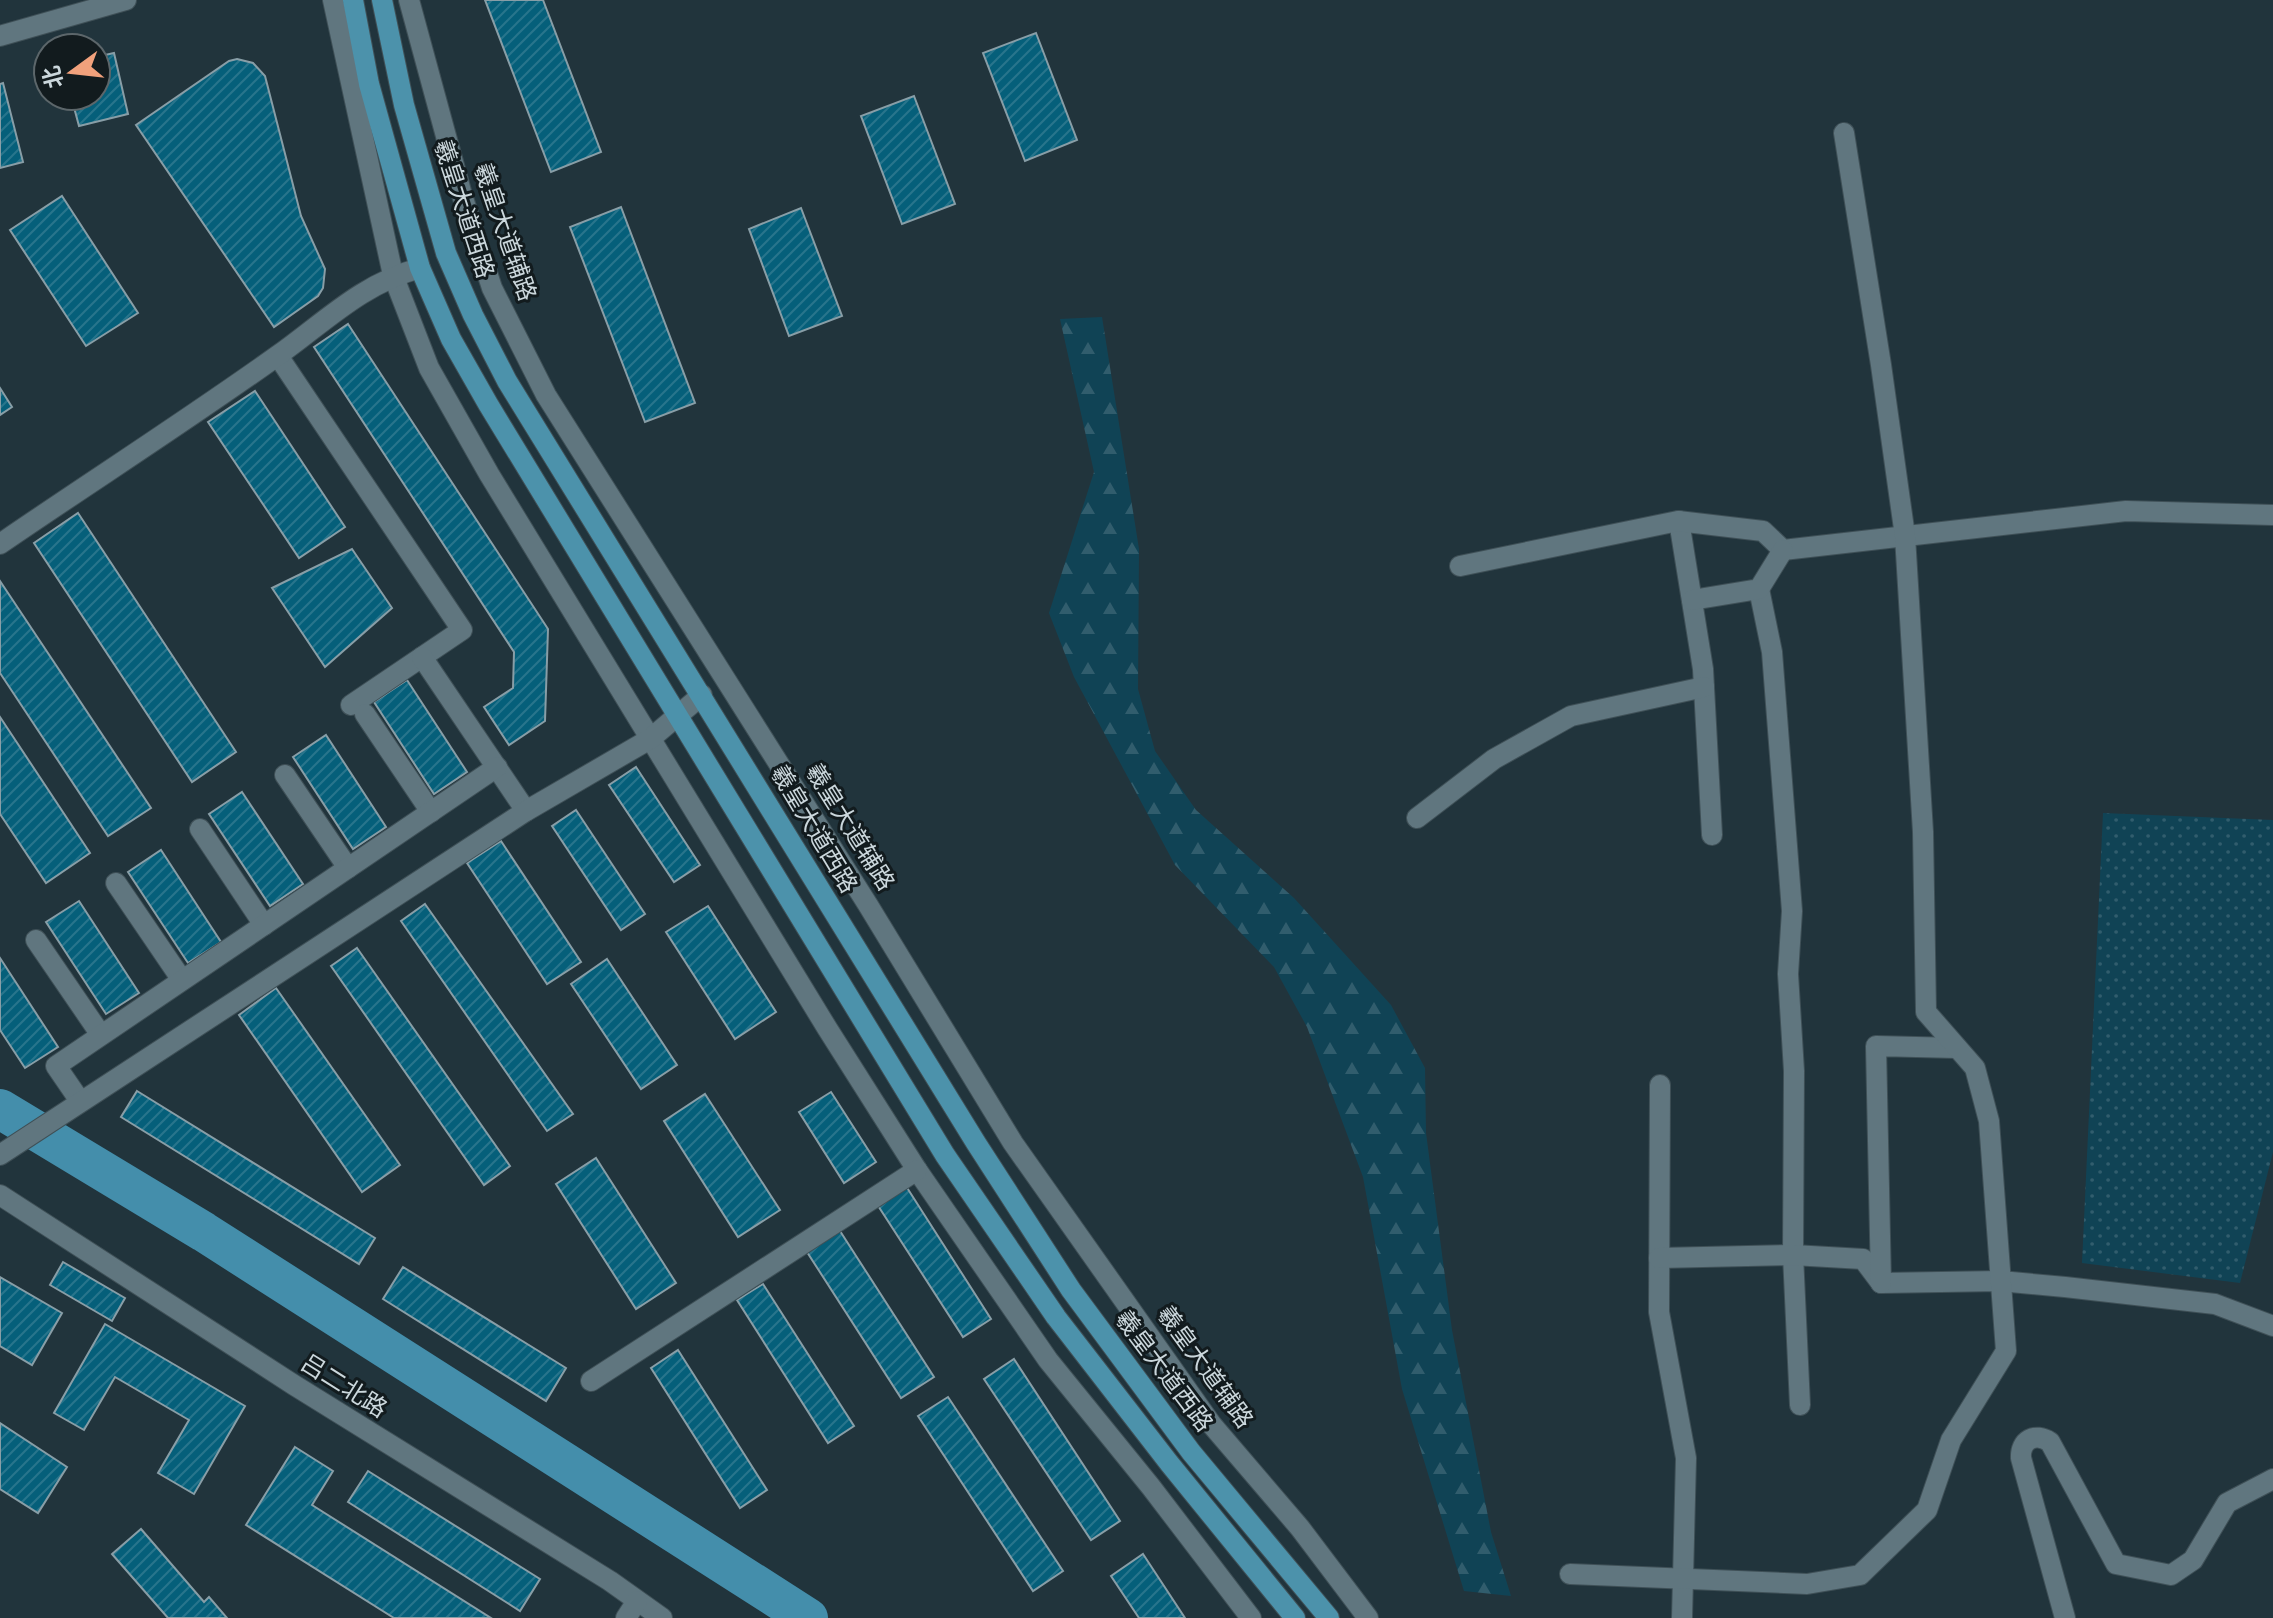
<svg xmlns="http://www.w3.org/2000/svg" width="2273" height="1618" viewBox="0 0 2273 1618" font-family="Inter,'Noto Sans SC',sans-serif">
  <defs>
    <pattern id="forest-firs" width="22" height="20" patternUnits="userSpaceOnUse" patternTransform="scale(2)"><rect width="22" height="20" fill="#104355"/><path d="M5 1l3.5 6h-7zM16 11l3.5 6h-7z" fill="#315d6d"/></pattern>
    <pattern id="park-dots" width="8" height="8" patternUnits="userSpaceOnUse" patternTransform="scale(2)"><rect width="8" height="8" fill="#104355"/><path d="M2 2h.1M6 6h.1" fill="none" stroke="#315d6d" stroke-width="1.8" stroke-linecap="round"/></pattern>
    <pattern id="building-hatch" width="6" height="6" patternUnits="userSpaceOnUse" patternTransform="scale(2)"><rect width="6" height="6" fill="#055f7a"/><path d="M-1 1l2-2M0 6l6-6M5 7l2-2" fill="none" stroke="#28758c"/></pattern>
  </defs>
  <rect width="100%" height="100%" fill="#21343c"/>
  <path fill="url(#forest-firs)" d="M1102 317 1139 549 1138 689 1155 751 1196 810 1294 898 1391 1005 1425 1068 1426 1133 1452 1330 1491 1532 1511 1596 1464 1591 1402 1389 1363 1177 1307 1027 1274 967 1175 865 1074 677 1049 613 1094 472 1060 319Z"/>
  <path fill="url(#park-dots)" d="M2103 813 2273 820V1152L2240 1283 2082 1263Z"/>
  <g fill="none" stroke-linecap="round" stroke-linejoin="round">
    <path stroke="#448eab" stroke-width="40" d="M0 1109 204 1232 808 1618"/>
  </g>
  <g fill="url(#building-hatch)" stroke="#889ea7" stroke-width="2">
    <path d="M485 0H543L601 152 551 172Z"/>
    <path d="M1036 33 1077 140 1025 161 983 53Z"/>
    <path d="M114 53 128 114 79 126 71 96H96V57Z"/>
    <path d="M237 59 253 63 265 76 301 216 325 269 323 288 318 296 274 327 136 125 229 61Z"/>
    <path d="M3 83 23 162 0 168V84Z"/>
    <path d="M914 96 955 204 902 224 861 116Z"/>
    <path d="M62 196 138 313 86 346 10 230Z"/>
    <path d="M621 207 695 403 645 422 570 227Z"/>
    <path d="M801 208 842 316 789 336 749 229Z"/>
    <path d="M348 324 548 629 545 721 509 745 484 707 513 688 514 652 314 347Z"/>
    <path d="M0 388 12 407 0 415Z"/>
    <path d="M255 391 345 527 299 558 208 422Z"/>
    <path d="M78 513 236 752 192 782 34 543Z"/>
    <path d="M352 549 392 608 325 667 272 588Z"/>
    <path d="M0 581 151 808 108 836 0 673Z"/>
    <path d="M407 680 467 772 434 794 374 702Z"/>
    <path d="M0 717 90 853 46 883 0 814Z"/>
    <path d="M326 735 386 827 353 849 293 757Z"/>
    <path d="M636 767 700 865 674 882 609 785Z"/>
    <path d="M242 792 303 884 270 906 209 814Z"/>
    <path d="M576 810 645 914 621 930 552 826Z"/>
    <path d="M501 841 581 962 547 984 467 863Z"/>
    <path d="M161 850 221 942 188 963 128 872Z"/>
    <path d="M79 901 139 993 106 1014 46 922Z"/>
    <path d="M425 904 573 1114 547 1131 401 921Z"/>
    <path d="M708 906 776 1012 735 1039 666 932Z"/>
    <path d="M357 948 510 1166 484 1185 331 966Z"/>
    <path d="M0 958 58 1047 25 1068 0 1030Z"/>
    <path d="M607 959 677 1065 641 1089 571 984Z"/>
    <path d="M276 988 400 1165 362 1192 239 1015Z"/>
    <path d="M137 1091 375 1238 359 1264 121 1117Z"/>
    <path d="M831 1092 876 1162 844 1183 799 1112Z"/>
    <path d="M705 1094 780 1210 738 1237 664 1121Z"/>
    <path d="M596 1158 676 1283 636 1309 556 1184Z"/>
    <path d="M904 1183 991 1319 963 1337 875 1201Z"/>
    <path d="M840 1231 934 1377 901 1398 807 1252Z"/>
    <path d="M63 1262 125 1298 112 1321 50 1285Z"/>
    <path d="M403 1267 566 1368 546 1401 383 1299Z"/>
    <path d="M0 1277 62 1313 32 1365 0 1346Z"/>
    <path d="M763 1284 854 1426 828 1443 737 1300Z"/>
    <path d="M105 1324 245 1406 194 1494 158 1473 189 1420 115 1377 84 1430 54 1413Z"/>
    <path d="M678 1350 767 1490 740 1508 651 1368Z"/>
    <path d="M1014 1359 1120 1521 1091 1540 984 1379Z"/>
    <path d="M948 1397 1063 1571 1033 1591 918 1416Z"/>
    <path d="M0 1423 67 1467 38 1513 0 1489Z"/>
    <path d="M295 1447 333 1471 312 1505 491 1618H394L246 1525Z"/>
    <path d="M368 1471 540 1579 520 1611 348 1502Z"/>
    <path d="M141 1529 204 1602 209 1597 227 1618H168L112 1554Z"/>
    <path d="M1143 1554 1185 1618H1139L1111 1576Z"/>
  </g>
  <g fill="none" stroke-linecap="round" stroke-linejoin="round">
    <g stroke="#3f5057" stroke-width="22">
      <g id="minor">
        <path d="M333 0 393 275 429 368 489 474 827 1028 917 1170 1048 1360 1151 1487 1251 1618"/>
        <path d="M409 0 462 195 492 288 546 395 868 905 1013 1143 1212 1425 1300 1528 1368 1618"/>
        <path d="M0 36 126 0"/>
        <path d="M278 356 462 630 351 705"/>
        <path d="M1679 521 1703 669 1712 835"/>
        <path d="M0 544C92 481 186 421 277 356 325 322 361 284 420 268"/>
        <path d="M1460 566 1678 521 1763 531 1783 550 2126 511 2273 515"/>
        <path d="M1759 589 1772 652 1792 911 1788 974 1794 1071 1793 1255 1800 1405"/>
        <path d="M1692 600 1759 589 1783 550"/>
        <path d="M422 657 526 811"/>
        <path d="M365 714 431 812"/>
        <path d="M285 775 348 868"/>
        <path d="M1417 818 1494 759 1571 716 1704 687"/>
        <path d="M200 829 264 925"/>
        <path d="M116 883 182 980"/>
        <path d="M36 940 101 1035"/>
        <path d="M1660 1085 1659 1312 1686 1458 1682 1618"/>
        <path d="M80 1101 56 1066 497 767"/>
        <path d="M0 1155 526 811 650 739 702 695"/>
        <path d="M0 1195 294 1385 610 1581 662 1618"/>
        <path d="M1659 1258 1793 1255 1863 1259 1881 1283"/>
        <path d="M1881 1283 2000 1281 2065 1287 2215 1304 2273 1326"/>
        <path d="M1881 1283 1876 1046 1957 1048"/>
        <path d="M591 1381 917 1170"/>
        <path d="M1570 1574 1807 1584 1860 1575 1927 1510 1951 1440 2006 1351 1989 1121 1975 1068 1926 1012 1923 832 1905 536 1881 365 1844 133"/>
        <path d="M626 1618 637 1601"/>
        <path d="M2065 1618 2021 1458C2020 1440 2035 1432 2050 1442L2116 1564 2171 1575 2193 1560 2227 1503 2273 1479"/>
      </g>
    </g>
    <g stroke="#3f5057" stroke-width="22">
      <g id="major">
        <path d="M353 0 369 84 420 268 451 339 488 404 945 1155 1056 1317 1169 1463 1295 1618"/>
        <path d="M382 0 404 105 446 253 473 315 507 381 976 1143 1071 1290 1191 1452 1329 1618"/>
      </g>
    </g>
    <use href="#minor" stroke="#60767f" stroke-width="20"/>
    <use href="#major" stroke="#4c92ab" stroke-width="20"/>
  </g>
  <g text-anchor="middle" stroke-width="6" stroke-linejoin="round" paint-order="stroke">
    <g font-size="24" fill="#cbd7dc" stroke="#121b1e">
      <text transform="translate(464 209) rotate(72)" y="8">羲皇大道西路</text>
      <text transform="translate(505 232) rotate(71)" y="8">羲皇大道辅路</text>
      <text transform="translate(850 827) rotate(58)" y="8">羲皇大道辅路</text>
      <text transform="translate(814 829) rotate(59)" y="8">羲皇大道西路</text>
      <text transform="translate(1205 1367) rotate(54)" y="8">羲皇大道辅路</text>
      <text transform="translate(1164 1371) rotate(53)" y="8">羲皇大道西路</text>
      <text transform="translate(344 1386) rotate(32)" y="8">吕二北路</text>
    </g>
  </g>
  <g transform="translate(72 72) rotate(255)"><circle r="38" fill="#121b1e" stroke="#5c666a" stroke-width="2"/>
  <path d="M0-6L14 30L0 20L-14 30Z" fill="#f1a17c"/>
  <text y="-12" font-size="22" font-weight="bold" text-anchor="middle" fill="#cbd7dc">北</text>
  </g>
</svg>
